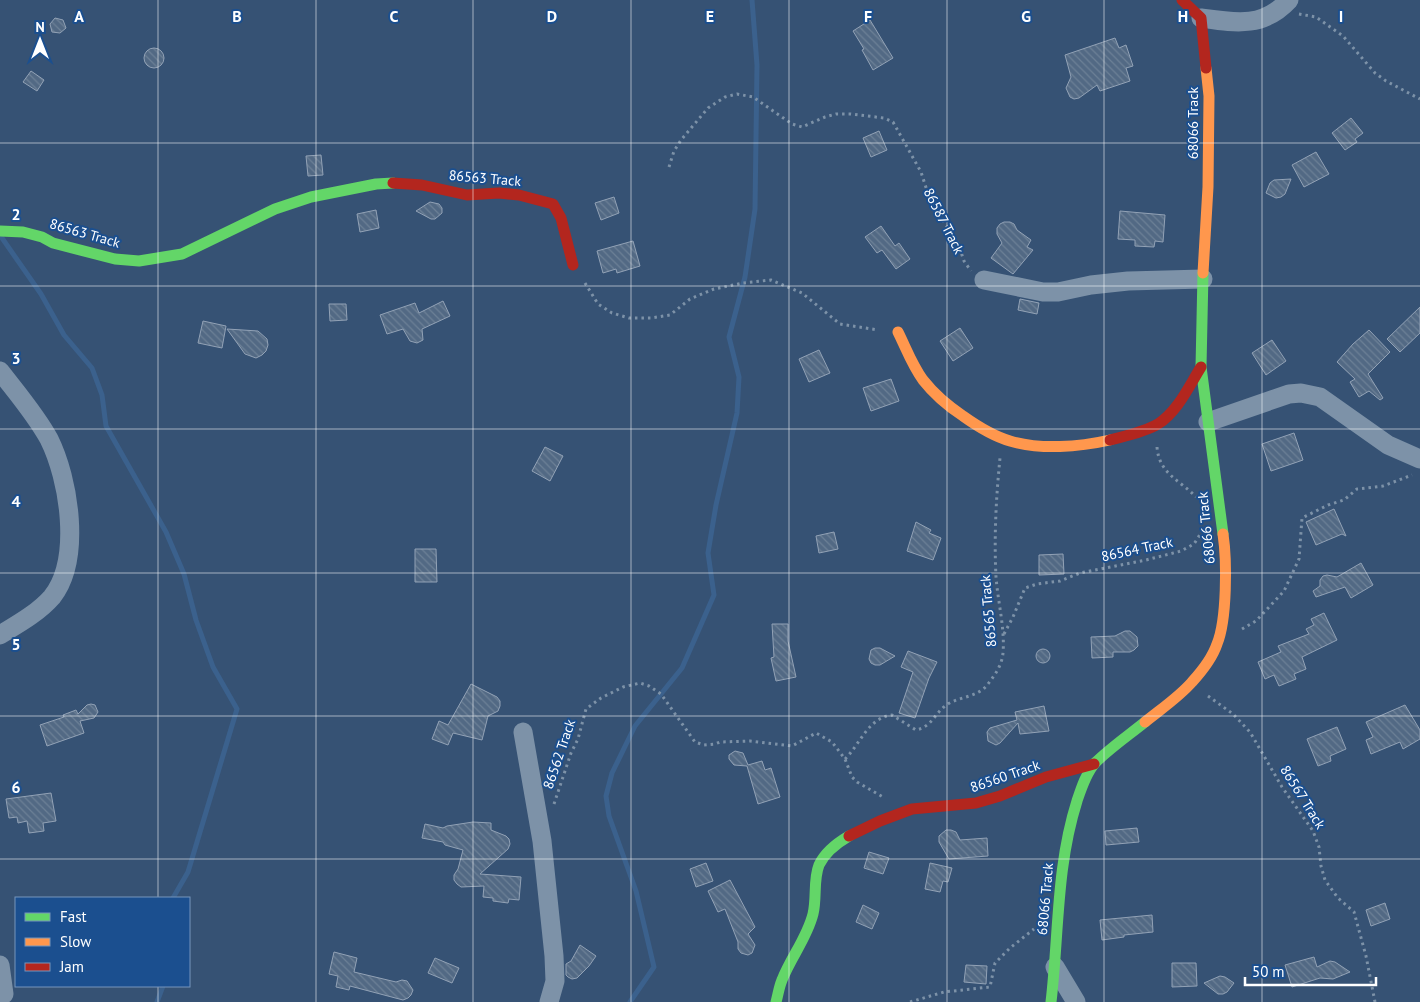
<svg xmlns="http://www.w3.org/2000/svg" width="1420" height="1002" viewBox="0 0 1420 1002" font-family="'PT Sans',sans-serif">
  <defs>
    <pattern id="building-back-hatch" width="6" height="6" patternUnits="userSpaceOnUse" patternTransform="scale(1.25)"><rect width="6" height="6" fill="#526984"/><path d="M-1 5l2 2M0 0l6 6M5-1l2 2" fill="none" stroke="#6c8096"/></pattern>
  </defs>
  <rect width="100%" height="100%" fill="#365274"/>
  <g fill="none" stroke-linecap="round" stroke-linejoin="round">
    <g stroke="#3b618d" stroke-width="5">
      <path d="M2 238 41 294 64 335 92 368 102 395 106 426 166 532 184 574 196 620 213 667 237 709 188 872 173 898"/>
      <path d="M157 1002 163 986"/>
      <path d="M630 1002 654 967 636 891 609 816 606 796 612 773 635 726 682 668 714 595 708 553 716 505 737 413 739 377 729 337 745 277 755 209 757 65 752 0"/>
    </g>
  </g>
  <g fill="url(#building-back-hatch)" stroke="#92a2b6">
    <path d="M55 18 63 20 66 28 60 33 52 32 50 24Z"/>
    <path d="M870 20 893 58 873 70 862 50 864 49 853 31Z"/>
    <path d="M1115 38 1119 48 1126 45 1133 66 1126 68 1130 81 1100 91 1097 85 1079 98 1074 99 1070 97 1066 88 1071 77 1065 55Z"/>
    <circle cx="154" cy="58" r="10"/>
    <path d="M31 71 44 80 37 91 23 82Z"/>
    <path d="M1351 118 1363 133 1355 139 1357 142 1345 150 1332 133Z"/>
    <path d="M879 131 887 150 871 157 863 138Z"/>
    <path d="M1316 152 1329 174 1304 187 1292 165Z"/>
    <path d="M321 155 323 175 308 176 306 156Z"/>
    <path d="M1291 179 1285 194 1281 197 1276 198 1266 193 1270 183 1274 180Z"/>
    <path d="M614 197 619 213 601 220 595 203Z"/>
    <path d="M430 202 439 204 442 208V213L435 219H431L416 211Z"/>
    <path d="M376 210 379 228 360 232 357 214Z"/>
    <path d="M1120 211 1165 215 1163 242 1155 241 1154 247 1135 246V240L1118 239Z"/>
    <path d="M1004 222H1010L1014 224 1017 230 1031 240 1027 247 1033 250 1013 274 991 258 1002 243 997 234V228L1000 224Z"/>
    <path d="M881 226 895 246 899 243 910 259 896 269 882 250 877 253 865 237Z"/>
    <path d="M633 241 640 266 617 273 616 269 603 273 597 251Z"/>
    <path d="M1020 299 1039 303 1037 314 1018 310Z"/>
    <path d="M443 301 450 316 422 329 423 340 417 343 410 341 403 329 387 334 380 315 415 303 419 313Z"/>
    <path d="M329 304H346L347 320 330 321Z"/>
    <path d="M1420 307V333L1400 352 1387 339Z"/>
    <path d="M203 321 226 326 222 348 198 343Z"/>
    <path d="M960 328 973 348 953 361 940 341Z"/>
    <path d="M227 329 258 331 267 339 268 345 266 351 262 355 256 358 245 354Z"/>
    <path d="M1369 330 1390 352 1368 374 1383 398 1380 400 1369 391 1359 397 1350 382 1355 379 1337 362 1353 344Z"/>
    <path d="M1272 340 1286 361 1266 375 1252 353Z"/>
    <path d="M819 350 830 373 809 382 799 359Z"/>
    <path d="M891 379 899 401 871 411 863 388Z"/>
    <path d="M1294 433 1303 460 1271 471 1262 444Z"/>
    <path d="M545 447 563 456 550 481 532 471Z"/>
    <path d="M1334 509 1346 536 1342 534 1316 545 1306 522Z"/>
    <path d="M916 522 931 530 929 533 941 538 933 560 907 551Z"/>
    <path d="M834 532 838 549 819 553 816 536Z"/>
    <path d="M415 549H436L437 582H415Z"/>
    <path d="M1063 554 1064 574 1039 575V555Z"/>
    <path d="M1361 563 1373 585 1351 598 1345 587 1316 597 1313 591 1320 586V580L1323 576 1327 575 1337 577Z"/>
    <path d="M1324 613 1337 640 1302 657 1306 669 1294 674 1296 679 1279 686 1274 675 1265 679 1258 662 1281 652 1278 646 1309 634 1306 629 1314 625 1311 619Z"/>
    <path d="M772 624H788V641L796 677 776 681 771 658 774 657Z"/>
    <path d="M1125 631H1130L1137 637 1138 646 1134 650 1130 652H1113V657L1092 658 1091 637 1115 636Z"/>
    <path d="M875 648H880L895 656 880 665H875L871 663 869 659 871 650Z"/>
    <circle cx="1043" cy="656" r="7"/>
    <path d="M908 651 937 662 929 678 915 718 899 713 913 672 901 667Z"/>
    <path d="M471 684 497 697 500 701V706L498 711 488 716 482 740 453 733 448 745 432 739 439 721 448 725Z"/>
    <path d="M91 704 95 705 98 712 94 718 80 721 84 733 47 746 40 725 64 717 63 715 76 710 78 714 87 705Z"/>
    <path d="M1405 705 1420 730V739L1403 749 1400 742 1371 754 1366 740 1373 737 1366 722Z"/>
    <path d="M1044 706 1049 731 1020 734 1018 723 1000 743 996 745 988 741 987 732 990 728 1017 720 1015 712Z"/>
    <path d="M1337 727 1346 749 1330 756 1331 761 1318 766 1307 739Z"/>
    <path d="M735 751 743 753 748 765 762 761 765 770 771 768 780 797 758 804 747 766 734 765 729 759V755Z"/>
    <path d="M51 793 56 821 43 823 44 831 29 833 27 821 18 823 17 817 9 818 6 799Z"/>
    <path d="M473 822 491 823V830L506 836 509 839 510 844 508 849 480 874 521 877 519 900 509 899 508 903 493 901V898L483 897 484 886 461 887 457 884 454 880V875L458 869 463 850 445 845 443 842 422 838 425 824 443 828 447 826Z"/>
    <path d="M1137 828 1139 842 1106 845 1105 831Z"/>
    <path d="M946 830H951L956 832 960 840 987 838 988 856 949 859 939 842V836Z"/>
    <path d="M869 852 889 858 883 874 864 868Z"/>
    <path d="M706 863 713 881 696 887 690 869Z"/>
    <path d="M930 863 952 868 948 882 943 881 940 892 925 889Z"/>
    <path d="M730 880 755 927 748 934 755 945 752 953 748 955 741 953 738 949V942L725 909 718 912 708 891Z"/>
    <path d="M1385 903 1390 919 1371 926 1366 910Z"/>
    <path d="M863 905 879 913 872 929 856 922Z"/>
    <path d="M1152 915 1153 932 1124 935V937L1102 940 1100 920Z"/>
    <path d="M580 945 596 956 589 966 577 978 572 979 568 977 566 975V964L571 961Z"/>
    <path d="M334 952 357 958 354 972 396 982 402 980 407 981 413 990 411 995 408 998 403 1000 350 986 349 990 336 987 338 976 329 974Z"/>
    <path d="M1314 957 1317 967 1330 961 1335 962 1350 972 1333 979 1320 978 1292 987 1285 965Z"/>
    <path d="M435 958 459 968 452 983 428 973Z"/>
    <path d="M1172 963H1196L1197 986 1172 987Z"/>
    <path d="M966 965 987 966 986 984 964 982Z"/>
    <path d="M1220 976 1225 977 1234 983 1227 992 1223 994H1218L1204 983Z"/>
  </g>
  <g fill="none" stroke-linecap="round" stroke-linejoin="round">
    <g stroke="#7d92a8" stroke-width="3" stroke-dasharray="2.5 4" stroke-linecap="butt">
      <path d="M1299 14 1316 17 1343 36 1375 73 1386 81 1420 99"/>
      <path d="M669 167 674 151 681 140 708 108 725 97 737 94 753 97 792 124 802 127 825 117 836 114H851L884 118 893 122 921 172 930 200 939 215 958 243 964 261 971 271"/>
      <path d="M585 283 598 304 612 313 629 318H651L670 315 690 299 714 289 743 283 771 280 802 293 840 324 878 330"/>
      <path d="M1157 447C1159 474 1180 480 1196 497"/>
      <path d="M1242 629 1256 621 1284 591 1299 559 1302 518 1328 505 1344 500 1357 489 1383 486 1412 475"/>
      <path d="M1004 634 1013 617 1025 588 1037 584 1060 581 1080 573 1146 560 1181 551 1194 544 1201 533"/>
      <path d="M1208 696 1233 714 1250 732 1282 787 1313 831 1319 847 1321 866 1325 880 1338 898 1354 912 1366 956 1375 1002"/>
      <path d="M845 759C861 743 868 718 892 715L916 730C931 727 934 715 945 706 958 696 978 698 988 684 995 675 1002 665 1003 653 1005 628 998 603 996 577 994 538 996 498 1000 458"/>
      <path d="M554 804 571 753 578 739 586 709 601 698 623 687 640 683 649 686 661 694 695 742 704 745 715 744 720 742 750 741 792 746 816 733 832 742 845 759 852 777 857 782 883 797"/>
      <path d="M910 1002 944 992 990 987 995 963 1010 948 1034 929"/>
    </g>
    <g stroke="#7d92a8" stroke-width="19">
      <path d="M1201 18C1236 23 1263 28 1289 0"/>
      <path d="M984 280 1043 292H1058L1091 285 1128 281 1203 279"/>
      <path d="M0 371C17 393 36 415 49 439 69 479 82 559 52 597 38 613 18 624 0 635"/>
      <path d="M1208 422 1289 394 1301 393 1320 397 1388 445 1420 459"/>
      <path d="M523 732 542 841 554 956 555 981 549 1002"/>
      <path d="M0 965 4 994"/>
      <path d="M1055 967 1076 1002"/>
    </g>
    <g stroke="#63d668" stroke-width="11">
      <path d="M0 231 23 232 42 237 53 243 115 259 139 261 182 254 275 209 311 197 376 184 393 183"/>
      <path d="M1203 273 1201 367 1223 534"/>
      <path d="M776 1002C778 995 779 987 782 980 791 957 807 938 813 914 817 898 813 880 819 865 825 852 837 843 849 836"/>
      <path d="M1051 1002C1059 934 1056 867 1077 801 1081 789 1086 773 1095 763 1110 748 1129 735 1145 722"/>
    </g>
    <g stroke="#ff974d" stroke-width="11">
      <path d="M1203 273 1208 187 1209 96 1206 68"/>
      <path d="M898 332C906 348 912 365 923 380 934 394 948 406 963 416 977 426 993 436 1010 441 1041 450 1079 447 1110 440"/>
      <path d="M1145 722C1161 709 1179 697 1192 682 1202 671 1212 659 1217 644 1227 620 1227 561 1223 534"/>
    </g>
    <g stroke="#b3261e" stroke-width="11">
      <path d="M1182 0 1201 18 1206 68"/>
      <path d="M393 183 422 185 467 195 499 193 519 195 553 204 561 218 573 265"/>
      <path d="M1110 440C1125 436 1145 432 1158 424 1178 411 1189 386 1201 367"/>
      <path d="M849 836 880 821 912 809 976 803 1000 796 1046 777 1094 764"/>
    </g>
  </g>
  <path fill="none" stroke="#fff" stroke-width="1" stroke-opacity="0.55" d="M158 0V898M316 0V1002M473 0V1002M631 0V1002M789 0V1002M947 0V1002M1104 0V1002M1262 0V1002M0 143H1420M0 286H1420M0 429H1420M0 573H1420M0 716H1420M0 859H1420M158 986V1002"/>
  <g text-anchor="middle" stroke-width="4" stroke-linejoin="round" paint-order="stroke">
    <g font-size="14" fill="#fff" stroke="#1b4f8f">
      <text transform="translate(1193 123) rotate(-90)" y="5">68066 Track</text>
      <text transform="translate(485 178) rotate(5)" y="5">86563 Track</text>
      <text transform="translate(944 221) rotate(63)" y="5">86587 Track</text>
      <text transform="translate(85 233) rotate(16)" y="5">86563 Track</text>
      <text transform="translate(1206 528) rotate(-96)" y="5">68066 Track</text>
      <text transform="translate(1137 549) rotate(-12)" y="5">86564 Track</text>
      <text transform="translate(988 611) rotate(-95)" y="5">86565 Track</text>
      <text transform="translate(559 754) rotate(-71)" y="5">86562 Track</text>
      <text transform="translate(1005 776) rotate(-19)" y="5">86560 Track</text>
      <text transform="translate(1303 797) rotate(58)" y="5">86567 Track</text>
      <text transform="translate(1045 899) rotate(-85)" y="5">68066 Track</text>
    </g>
  </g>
  <g font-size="16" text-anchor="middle" font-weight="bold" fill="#fff" stroke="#1b4f8f" stroke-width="4" stroke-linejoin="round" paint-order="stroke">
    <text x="79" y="22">A</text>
    <text x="237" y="22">B</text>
    <text x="394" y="22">C</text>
    <text x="552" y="22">D</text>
    <text x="710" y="22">E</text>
    <text x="868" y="22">F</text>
    <text x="1026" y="22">G</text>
    <text x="1183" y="22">H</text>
    <text x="1341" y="22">I</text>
    <text x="16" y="220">2</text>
    <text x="16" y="364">3</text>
    <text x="16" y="507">4</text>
    <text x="16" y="650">5</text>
    <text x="16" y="793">6</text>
  </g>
  <rect x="15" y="897" width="175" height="90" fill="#1b4f8f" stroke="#7695bc"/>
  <rect x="25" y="913" width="25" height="8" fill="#63d668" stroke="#7695bc"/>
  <text x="60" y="922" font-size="15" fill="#ffffff">Fast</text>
  <rect x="25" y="938" width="25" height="8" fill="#ff974d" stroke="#7695bc"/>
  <text x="60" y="947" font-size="15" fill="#ffffff">Slow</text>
  <rect x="25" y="963" width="25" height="8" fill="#b3261e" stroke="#7695bc"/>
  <text x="60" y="972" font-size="15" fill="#ffffff">Jam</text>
  <g transform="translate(40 40)" stroke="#1b4f8f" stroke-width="4" paint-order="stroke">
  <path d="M0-4L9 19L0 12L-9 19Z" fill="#ffffff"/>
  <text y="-8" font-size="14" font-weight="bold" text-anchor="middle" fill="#ffffff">N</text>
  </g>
  <path d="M1245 977v8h131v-8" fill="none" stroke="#ffffff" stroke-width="2.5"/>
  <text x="1252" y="977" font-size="15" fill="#ffffff" stroke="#1b4f8f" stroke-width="4" paint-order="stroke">50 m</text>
</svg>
